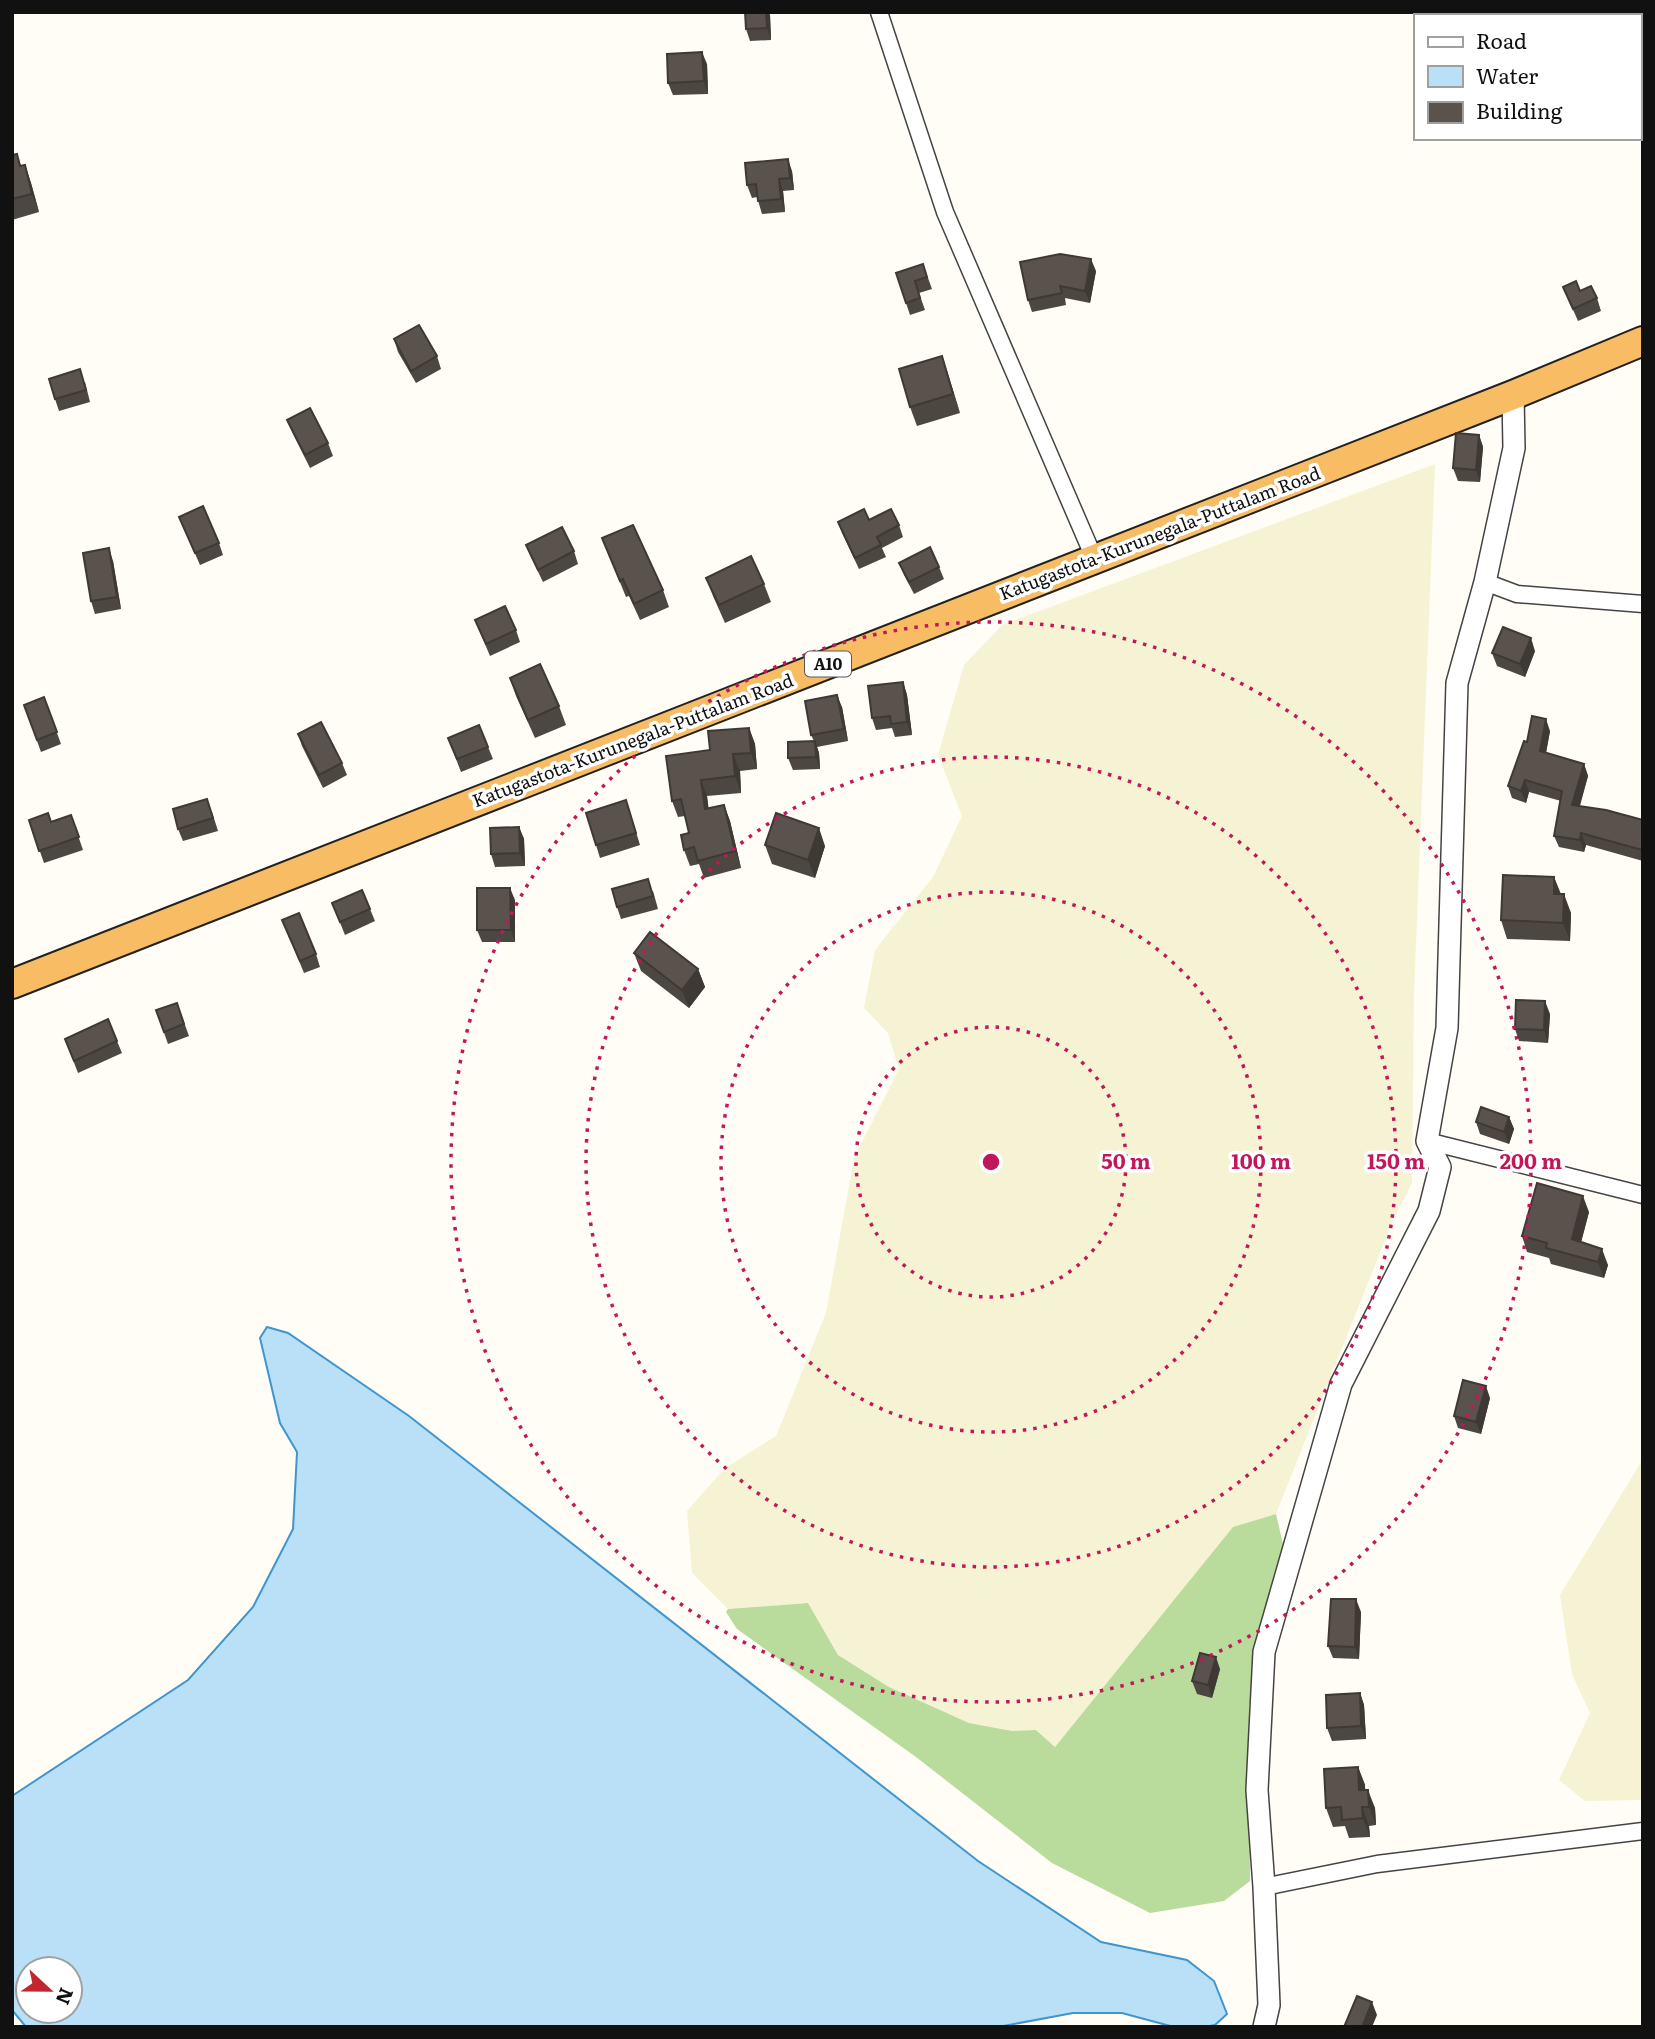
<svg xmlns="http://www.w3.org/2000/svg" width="1655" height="2039" viewBox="0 0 1655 2039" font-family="Literata,serif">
  <rect width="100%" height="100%" fill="#fffdf5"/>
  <g fill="#f6f3d4">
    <path d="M1435 464 1414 995 1412 1183 1393 1220 1276 1514 1233 1528 1055 1747 1036 1730 1012 1731 969 1723 889 1687 838 1655 808 1603 728 1609 692 1573 687 1511 725 1468 776 1436 826 1313 854 1158 899 1069 888 1033 864 1008 875 950 933 877 962 816 938 755 964 665 1002 625Z"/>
    <path d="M1643 1459V1800L1585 1801 1559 1780 1590 1713 1572 1674 1560 1595Z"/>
  </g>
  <path fill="#b9dc9c" d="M1276 1514 1283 1544 1249 1708 1250 1881 1224 1901 1150 1913 1052 1863 916 1757 737 1629 726 1612 728 1609 808 1603 838 1655 889 1687 969 1723 1012 1731 1036 1730 1055 1747 1233 1527Z"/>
  <path fill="#b9e0f7" stroke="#3f96cf" stroke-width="2" fill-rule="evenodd" d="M267 1327 288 1333 409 1416 978 1861 1101 1942 1187 1960 1214 1981 1227 2014 1215 2025 1204 2027H1174L1122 2013H1073L998 2027H26L12 2010V1796L188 1680 253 1607 293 1529 297 1452 280 1423 260 1338ZM28 1969H70V2011H28Z"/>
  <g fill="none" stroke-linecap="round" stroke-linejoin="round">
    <g stroke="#444" stroke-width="19">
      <g id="minor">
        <path d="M879 12 945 212 1095 560"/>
        <path d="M1485 582 1517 594 1643 604"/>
        <path d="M1427 1141 1643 1195"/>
        <path d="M1264 1887 1377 1864 1643 1831"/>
      </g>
    </g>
    <g stroke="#444" stroke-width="24">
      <path id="tertiary" d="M1264 2027 1269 2005 1264 1887 1257 1790 1264 1652 1341 1384 1429 1211 1440 1167 1427 1141 1447 1028 1457 683 1485 582 1514 448 1513 395"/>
    </g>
    <g stroke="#222" stroke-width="32">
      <path id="trunk" d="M12 984 1513 395 1643 341"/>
    </g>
    <use href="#minor" stroke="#fff" stroke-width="16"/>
    <use href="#tertiary" stroke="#fff" stroke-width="21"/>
    <use href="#trunk" stroke="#f7bc64" stroke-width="28"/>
  </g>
  <g fill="#4d4742">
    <path d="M770 15 771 40 750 41 746 29Z"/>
    <path d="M707 64 708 94 673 95 668 83Z"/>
    <path d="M17 154 21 166 25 165 31 183 39 212 12 220V155Z"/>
    <path d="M792 171 794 190 783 191 785 212 762 214 757 197 752 198 747 185Z"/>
    <path d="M923 264 932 289 919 293 925 310 910 315 896 273Z"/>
    <path d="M1096 271 1090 303 1065 298 1066 305 1032 312 1028 300Z"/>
    <path d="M1563 287 1580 291 1597 298 1601 311 1578 321Z"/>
    <path d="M394 339 437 356 441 369 416 383 398 352Z"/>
    <path d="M942 356 960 413 917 426 910 407Z"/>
    <path d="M85 382 90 402 59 411 55 399Z"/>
    <path d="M287 420 328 443 333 456 310 468 292 432Z"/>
    <path d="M1479 435 1483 447 1480 482 1458 481 1453 468Z"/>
    <path d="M179 517 219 543 223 555 200 565Z"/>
    <path d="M869 520 899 525 903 537 882 548 886 557 859 569 842 533 838 522Z"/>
    <path d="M602 538 663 590 669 607 640 620 629 596 626 597Z"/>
    <path d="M526 545 574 551 578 564 543 582 531 557Z"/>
    <path d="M113 561 121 609 95 614 91 601Z"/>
    <path d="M899 563 939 567 944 579 914 594 904 575Z"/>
    <path d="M706 578 764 584 771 602 725 623 713 596Z"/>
    <path d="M475 620 516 630 520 642 490 656Z"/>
    <path d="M1535 651 1525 677 1497 666 1492 653Z"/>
    <path d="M510 678 559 706 566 725 535 738 516 696Z"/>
    <path d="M903 682 907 695 912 735 895 737 892 728 876 730 872 718Z"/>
    <path d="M44 697 61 744 41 752 24 705Z"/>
    <path d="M842 707 848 741 817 747 819 753 820 769 793 770 788 758 814 741 811 735Z"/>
    <path d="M479 725 493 759 461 772 448 738Z"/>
    <path d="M749 728 755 744 757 769 740 771 741 793 707 796 708 808 724 805 730 821 741 868 704 878 699 864 690 866 684 850 689 833 685 816 678 817 672 801 710 750Z"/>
    <path d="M1550 731 1546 753 1584 764 1588 776 1580 806 1643 820V861L1586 845 1584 852 1559 847 1554 836 1561 801 1529 792 1526 803 1512 798 1508 786 1527 742Z"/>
    <path d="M298 734 342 763 347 775 323 788 302 746Z"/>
    <path d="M212 812 218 831 183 841 178 829Z"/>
    <path d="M630 812 640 845 600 858 596 845Z"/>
    <path d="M71 815 83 850 44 863 29 820 51 822Z"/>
    <path d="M519 827 524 839 525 866 495 867 491 854Z"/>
    <path d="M765 845 825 846 815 878 772 864Z"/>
    <path d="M1554 877 1561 894 1571 913 1570 941 1507 939 1501 920Z"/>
    <path d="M653 891 658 909 621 919 617 907Z"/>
    <path d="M515 900V942H482L477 930Z"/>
    <path d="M332 903 370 909 375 921 345 935Z"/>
    <path d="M282 920 316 954 320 967 304 973Z"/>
    <path d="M634 953 698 969 705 987 689 1008 641 971Z"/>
    <path d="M177 1003 189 1036 168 1044 156 1010Z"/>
    <path d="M1550 1014 1548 1043 1519 1041 1515 1029Z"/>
    <path d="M65 1039 117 1041 122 1053 78 1073Z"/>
    <path d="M1509 1117 1514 1129 1509 1144 1480 1134 1476 1122Z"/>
    <path d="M1589 1212 1581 1242 1608 1265 1604 1278 1551 1264 1549 1258 1527 1252 1522 1236Z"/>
    <path d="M1490 1398 1481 1434 1458 1428 1454 1416Z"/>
    <path d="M1361 1612 1359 1659 1333 1658 1328 1646Z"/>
    <path d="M1220 1669 1212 1698 1197 1694 1192 1681Z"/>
    <path d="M1360 1693 1364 1705 1366 1739 1332 1741 1327 1728Z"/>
    <path d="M1358 1767 1365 1785V1790L1375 1808 1376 1825 1369 1826 1370 1837 1349 1838 1345 1826 1333 1827 1326 1808Z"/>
  </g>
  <g fill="#3f3936">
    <path d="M766 12H769L770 15 771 40 767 28Z"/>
    <path d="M702 52 707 64 708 94 704 81Z"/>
    <path d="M788 159 792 171 794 190 790 178Z"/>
    <path d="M25 165 31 183 39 212 32 194Z"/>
    <path d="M779 179 783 191 785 212 781 199Z"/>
    <path d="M1091 259 1096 271 1090 303 1085 291Z"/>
    <path d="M942 356 948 374 960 413 953 394Z"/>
    <path d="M1479 435 1483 447 1480 482 1476 470Z"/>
    <path d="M109 548 113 561 121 609 117 597Z"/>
    <path d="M1531 638 1535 651 1525 677 1520 664Z"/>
    <path d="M903 682 907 695 912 735 907 722Z"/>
    <path d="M837 695 842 707 848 741 844 729Z"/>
    <path d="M1546 719 1550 731 1544 763 1540 751Z"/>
    <path d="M749 728 755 744 757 769 751 753Z"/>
    <path d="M815 741 819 753 820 769 816 757Z"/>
    <path d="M733 754 740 771 741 793 735 776Z"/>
    <path d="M1584 764 1588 776 1576 817 1572 805Z"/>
    <path d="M701 780 707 796 711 826 705 809Z"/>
    <path d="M1525 780 1529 792 1526 803 1521 791Z"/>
    <path d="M724 805 730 821 741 868 735 851Z"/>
    <path d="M519 827 524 839 525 866 520 853Z"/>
    <path d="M819 828 825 846 815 878 808 860Z"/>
    <path d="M1581 833 1586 845 1584 852 1580 840Z"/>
    <path d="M1554 877 1561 896 1554 894Z"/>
    <path d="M510 888 515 900V942L511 930Z"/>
    <path d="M1564 894 1571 913 1570 941 1563 923Z"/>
    <path d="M698 969 705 987 689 1008 682 990Z"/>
    <path d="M1545 1001 1550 1014 1548 1043 1544 1030Z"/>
    <path d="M1509 1117 1514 1129 1509 1144 1504 1132Z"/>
    <path d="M1583 1196 1589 1212 1578 1254 1572 1239Z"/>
    <path d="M1602 1249 1608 1265 1604 1278 1598 1262Z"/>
    <path d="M1486 1386 1490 1398 1481 1434 1476 1422Z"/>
    <path d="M1356 1599 1361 1612 1359 1659 1355 1647Z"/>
    <path d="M1216 1657 1220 1669 1212 1698 1208 1685Z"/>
    <path d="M1360 1693 1364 1705 1366 1739 1361 1726Z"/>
    <path d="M1358 1767 1365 1785 1366 1809 1359 1790Z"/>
    <path d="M1368 1790 1375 1808 1376 1825 1369 1807Z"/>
    <path d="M1362 1807 1369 1826 1370 1837 1363 1818Z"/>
    <path d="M1372 2002 1377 2015 1372 2027H1362Z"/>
  </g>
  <g fill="#5a524d" stroke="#3f3936" stroke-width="2">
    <path d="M745 12H766L767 28 746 29Z"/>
    <path d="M702 52 704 81 668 83 667 54Z"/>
    <path d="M17 154 20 166 25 165 32 194 12 199V155Z"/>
    <path d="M788 159 790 178 779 179 781 199 758 201 756 184 747 185 745 163Z"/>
    <path d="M1060 254 1091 259 1085 291 1060 286 1062 293 1028 300 1020 262Z"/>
    <path d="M923 264 927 277 915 281 920 298 906 303 896 273Z"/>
    <path d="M1576 281 1580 291 1591 286 1597 298 1573 309 1563 287Z"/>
    <path d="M419 325 437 356 411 371 394 339Z"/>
    <path d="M942 356 953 394 910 407 899 369Z"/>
    <path d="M80 369 86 390 55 399 49 379Z"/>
    <path d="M310 408 328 443 305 455 287 420Z"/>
    <path d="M1456 433 1479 435 1476 470 1453 468Z"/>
    <path d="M203 506 219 543 195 553 179 517Z"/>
    <path d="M864 509 869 520 891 509 899 525 877 537 881 545 855 558 838 522Z"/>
    <path d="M633 525 663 590 634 604 623 579 620 581 602 538Z"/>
    <path d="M562 527 574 551 538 570 526 545Z"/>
    <path d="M930 547 939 567 909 582 899 563Z"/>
    <path d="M109 548 117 597 91 601 83 553Z"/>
    <path d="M751 556 764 584 719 605 706 578Z"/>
    <path d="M505 606 516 630 486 644 475 620Z"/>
    <path d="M1503 627 1531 638 1520 664 1492 653Z"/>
    <path d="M540 664 559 706 528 720 510 678Z"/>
    <path d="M903 682 907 722 891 724 890 716 872 718 868 686Z"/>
    <path d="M837 695 844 729 811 735 805 701Z"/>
    <path d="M44 697 57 732 37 740 24 705Z"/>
    <path d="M1532 716 1546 719 1540 751 1584 764 1572 805 1606 810 1643 820V846L1642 850 1581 833 1580 840 1554 836 1562 791 1525 780 1521 791 1508 786 1524 741 1527 742Z"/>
    <path d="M321 722 342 763 319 775 298 734Z"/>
    <path d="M479 725 488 747 457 759 448 738Z"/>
    <path d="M749 728 751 753 733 754 735 776 701 780 705 809 724 805 735 851 698 861 694 847 684 850 681 835 689 833 681 799 672 801 666 756 710 750 708 731Z"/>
    <path d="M815 741 816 757 788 758V742Z"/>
    <path d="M207 799 213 818 178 829 173 809Z"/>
    <path d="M626 800 636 833 596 845 586 813Z"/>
    <path d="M48 813 51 822 71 815 79 837 39 851 29 820Z"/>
    <path d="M776 813 819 828 808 860 765 845Z"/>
    <path d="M519 827 520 853 491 854 490 828Z"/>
    <path d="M1503 875 1554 877V894H1564L1563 923 1501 920Z"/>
    <path d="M648 879 653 896 617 907 612 889Z"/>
    <path d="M477 888H510L511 930H477Z"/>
    <path d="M362 890 370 909 340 922 332 903Z"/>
    <path d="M299 913 316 954 300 961 282 920Z"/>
    <path d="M650 932 698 969 682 990 634 953Z"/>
    <path d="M1516 1000 1545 1001 1544 1030 1515 1029Z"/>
    <path d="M177 1003 184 1024 164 1032 156 1010Z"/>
    <path d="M108 1019 117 1041 74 1061 65 1039Z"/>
    <path d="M1481 1107 1509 1117 1504 1132 1476 1122Z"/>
    <path d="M1537 1183 1583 1196 1572 1239 1602 1249 1598 1262 1546 1248 1547 1243 1522 1236Z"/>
    <path d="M1463 1380 1486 1386 1476 1422 1454 1416Z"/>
    <path d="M1331 1599H1356L1355 1647 1328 1646Z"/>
    <path d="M1200 1653 1216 1657 1208 1685 1192 1681Z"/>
    <path d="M1360 1693 1361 1726 1327 1728 1326 1695Z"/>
    <path d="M1358 1767 1359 1790H1368L1369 1807H1362L1363 1818 1342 1820 1341 1807 1326 1808 1324 1769Z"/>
    <path d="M1357 1996 1372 2002 1362 2027H1344Z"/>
  </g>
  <g fill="none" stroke="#c2185b" stroke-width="3.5" stroke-dasharray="3.5 7">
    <circle cx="991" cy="1162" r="135"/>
    <circle cx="991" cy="1162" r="270"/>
    <circle cx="991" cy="1162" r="405"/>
    <circle cx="991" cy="1162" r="540"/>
  </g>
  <g text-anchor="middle" stroke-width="7" stroke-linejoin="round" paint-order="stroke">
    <rect fill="#fff" stroke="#585858" stroke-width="2" x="805" y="651.5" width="46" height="25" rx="5"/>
    <g font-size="16" font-weight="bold" fill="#111">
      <text x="828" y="670">A10</text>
    </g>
    <g font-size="18" fill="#111" stroke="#fff">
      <text transform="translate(1160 534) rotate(-21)" y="6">Katugastota-Kurunegala-Puttalam Road</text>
      <text transform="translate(633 741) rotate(-21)" y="6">Katugastota-Kurunegala-Puttalam Road</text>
    </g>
  </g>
  <circle cx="991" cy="1162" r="10" fill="#c2185b" stroke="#fff" stroke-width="3.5"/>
  <g font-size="21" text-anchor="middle" font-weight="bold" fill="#c2185b" stroke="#fff" stroke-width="7" stroke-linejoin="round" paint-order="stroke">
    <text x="1126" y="1169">50 m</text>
    <text x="1261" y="1169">100 m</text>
    <text x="1396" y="1169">150 m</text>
    <text x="1531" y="1169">200 m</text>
  </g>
  <rect width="1655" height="2039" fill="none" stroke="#111111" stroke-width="28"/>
  <rect x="1414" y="14" width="228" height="126" fill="#ffffff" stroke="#a0a0a0" stroke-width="2"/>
  <rect x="1428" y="37" width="35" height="10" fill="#ffffff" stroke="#a0a0a0" stroke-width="2"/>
  <text x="1476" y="49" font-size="21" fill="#111111">Road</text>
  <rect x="1428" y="66" width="35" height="21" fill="#b9e0f7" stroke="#a0a0a0" stroke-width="2"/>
  <text x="1476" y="84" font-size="21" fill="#111111">Water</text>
  <rect x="1428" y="102" width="35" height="21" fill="#5a524d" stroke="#a0a0a0" stroke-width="2"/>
  <text x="1476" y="119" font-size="21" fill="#111111">Building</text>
  <g transform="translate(49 1990) rotate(112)"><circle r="33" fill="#ffffff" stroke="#a0a0a0" stroke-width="2"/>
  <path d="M0-5L12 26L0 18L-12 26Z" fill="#c4262e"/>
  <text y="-10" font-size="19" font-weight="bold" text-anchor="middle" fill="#111111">N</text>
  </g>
</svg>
